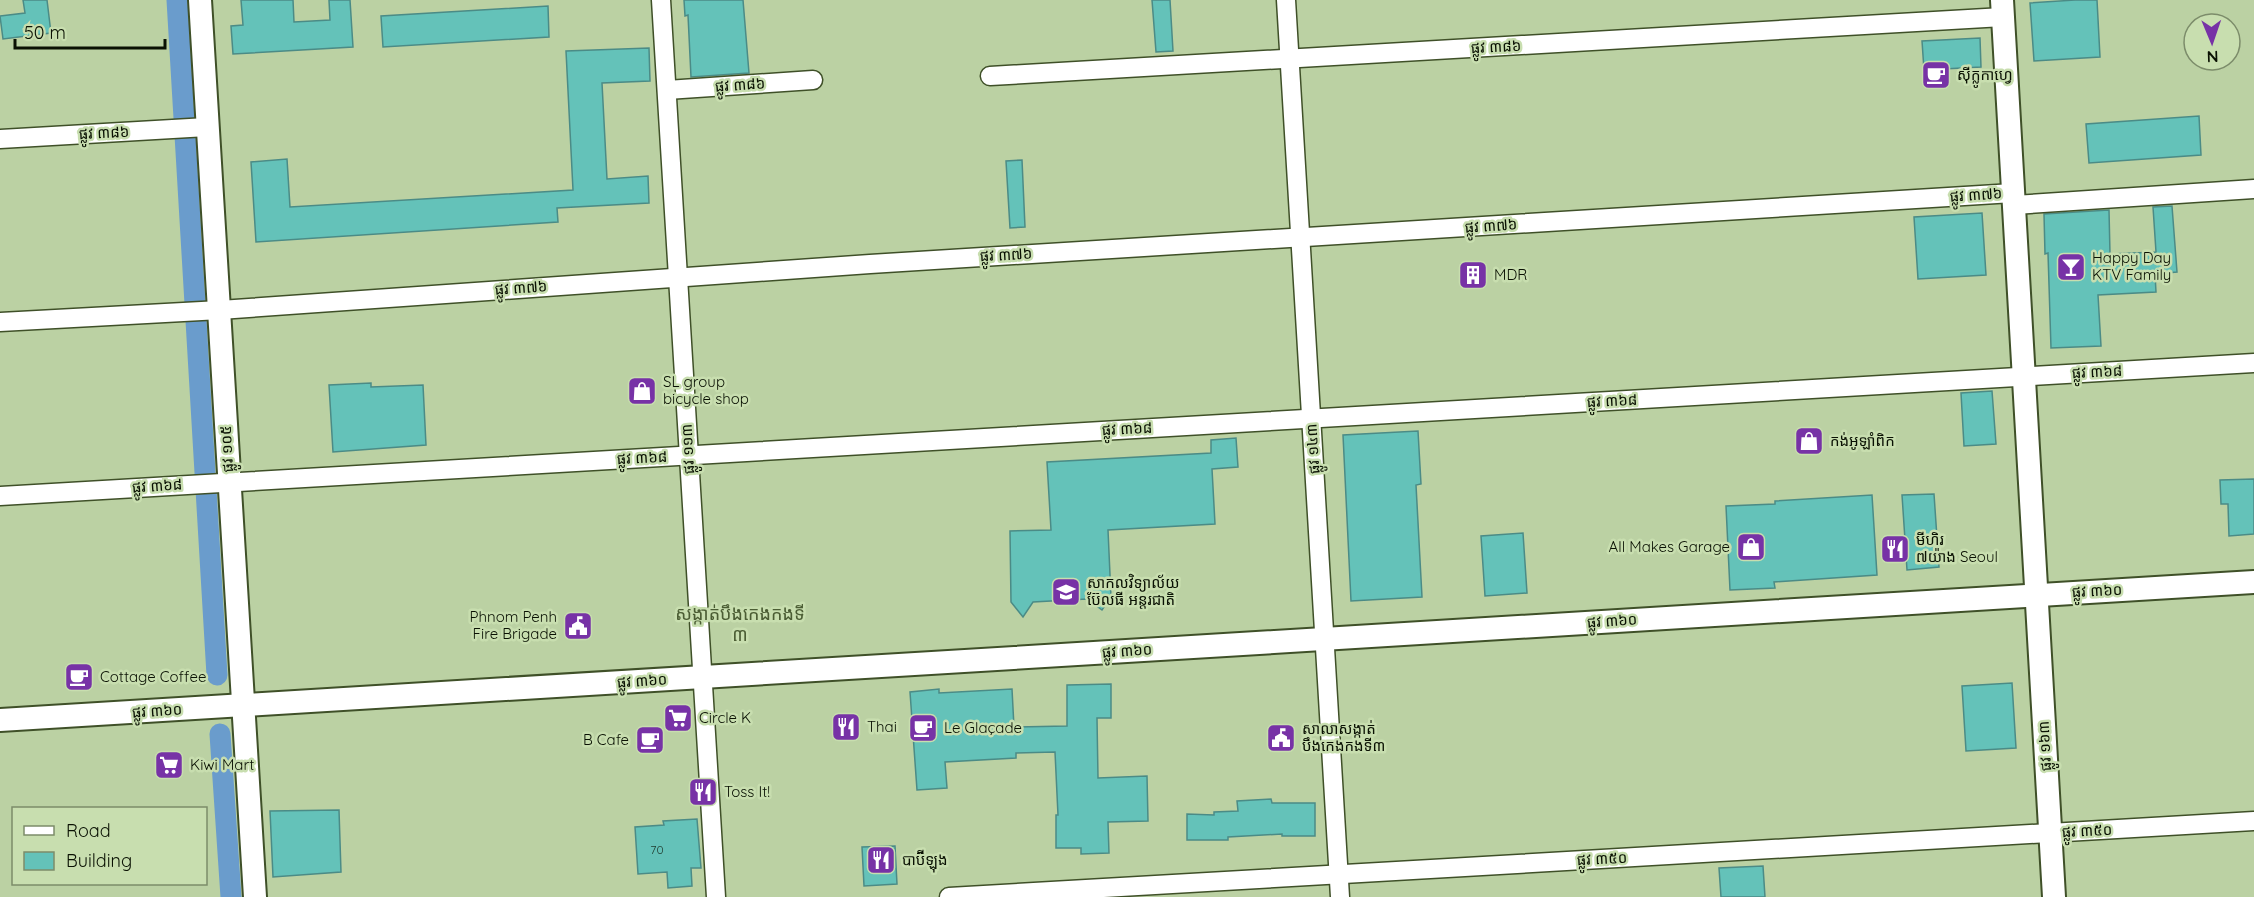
<svg xmlns="http://www.w3.org/2000/svg" width="2254" height="897" viewBox="0 0 2254 897" font-family="Quicksand,'Noto Sans Khmer',sans-serif">
  <rect width="100%" height="100%" fill="#bbd1a3"/>
  <g fill="none" stroke-linecap="round" stroke-linejoin="round">
    <g stroke="#6a9ccc" stroke-width="21">
      <path d="M177 0 217 675"/>
      <path d="M220 734 231 897"/>
    </g>
  </g>
  <g fill="#64c2b9" stroke="#4b8b86" stroke-width="1.5">
    <path d="M23 0H47L51 33 3 39 0 16 25 13Z"/>
    <path d="M241 0H293L294 22 330 20 329 0H350L353 47 233 54 231 26 243 25Z"/>
    <path d="M684 0H743L749 73 691 77 688 15 685 16Z"/>
    <path d="M1152 0H1170L1173 51 1156 52Z"/>
    <path d="M2075 0H2097L2100 57 2034 61 2030 3Z"/>
    <path d="M548 6 549 37 383 47 381 16Z"/>
    <path d="M1980 38 1981 67 1924 70 1922 41Z"/>
    <path d="M649 48 650 81 602 83 607 179 648 176 649 203 557 208 558 222 256 242 251 162 287 159 290 207 573 190 566 51Z"/>
    <path d="M2199 116 2201 155 2089 163 2086 124Z"/>
    <path d="M1022 160 1025 227 1010 228 1006 161Z"/>
    <path d="M2172 206 2177 272 2155 274 2156 292 2098 295 2101 346 2051 348 2048 253 2045 254 2044 214 2109 210 2110 254 2156 252 2153 207Z"/>
    <path d="M1982 213 1986 275 1918 279 1914 217Z"/>
    <path d="M371 383V387L423 385 426 445 333 452 329 385Z"/>
    <path d="M1992 391 1996 444 1964 446 1961 393Z"/>
    <path d="M1418 431 1421 484 1416 485 1422 597 1351 601 1343 435Z"/>
    <path d="M1236 438 1238 467 1212 469 1215 524 1108 530 1111 597 1102 610 1087 599 1033 602 1023 617 1011 602 1010 531 1051 530 1047 462 1211 453V440Z"/>
    <path d="M2254 479V534L2229 536 2228 504H2221L2220 480Z"/>
    <path d="M1934 494 1939 567 1907 570 1902 495Z"/>
    <path d="M1872 495 1877 575 1774 582 1775 588 1730 590 1726 506 1775 504V501Z"/>
    <path d="M1523 533 1527 593 1485 596 1481 536Z"/>
    <path d="M2012 683 2016 748 1966 751 1962 686Z"/>
    <path d="M1111 684V718H1097L1098 778 1147 776 1148 821 1108 822 1109 853 1081 854V848H1056V815H1058L1055 752 1016 753V758L945 762 947 788 917 790 910 692 939 689V693L1012 689 1014 727 1067 726V685Z"/>
    <path d="M1271 799 1272 803H1315V836H1282V834L1228 837V840H1187V814L1214 815V812L1238 811 1237 801Z"/>
    <path d="M339 810 341 872 273 877 270 811Z"/>
    <path d="M697 819 701 868H691L692 886 668 888 667 872 638 874 635 827 664 825 663 821Z"/>
    <path d="M895 846 897 884 864 886 862 847Z"/>
    <path d="M1763 866 1765 897H1721L1719 868Z"/>
  </g>
  <g fill="none" stroke-linecap="round" stroke-linejoin="round">
    <g stroke="#3f5028" stroke-width="21">
      <g id="minor">
        <path d="M661 0 716 897"/>
        <path d="M1286 0 1340 897"/>
        <path d="M990 76 2003 17"/>
        <path d="M667 90 813 80"/>
        <path d="M0 139 207 127"/>
        <path d="M2014 205 2254 189"/>
        <path d="M0 322 220 310 870 264 2013 193"/>
        <path d="M0 496 2254 363"/>
        <path d="M949 897 2254 821"/>
      </g>
    </g>
    <g stroke="#3f5028" stroke-width="26">
      <g id="tertiary">
        <path d="M200 0 255 897"/>
        <path d="M2002 0 2054 897"/>
        <path d="M0 720 2254 582"/>
      </g>
    </g>
    <use href="#minor" stroke="#fff" stroke-width="18"/>
    <use href="#tertiary" stroke="#fff" stroke-width="22"/>
  </g>
  <defs>
    <g id="cafe-square" transform="scale(1.5)"><rect x="-9" y="-9" width="18" height="18" rx="4" fill="#7732a6" stroke="#c8deaf"/><path d="M-5.5-4.5H6V0H3Q3 3.5 0 3.5H-2.5Q-5.5 3.5-5.5 0ZM3-3.2v2h1.7v-2ZM-6 4.5H4V6H-6Z" fill="#fff"/></g>
    <g id="bar-square" transform="scale(1.5)"><rect x="-9" y="-9" width="18" height="18" rx="4" fill="#7732a6" stroke="#c8deaf"/><path d="M-6-5H6L.8 .8V4.5H3.5V6h-7V4.5H-.8V.8Z" fill="#fff"/></g>
    <g id="building-square" transform="scale(1.5)"><rect x="-9" y="-9" width="18" height="18" rx="4" fill="#7732a6" stroke="#c8deaf"/><path d="M-4-6H4V6H1V3H-1V6H-4ZM-2.5-4.3h1.7v1.8h-1.7ZM.8-4.3h1.7v1.8H.8ZM-2.5-1h1.7V.8h-1.7ZM.8-1h1.7V.8H.8Z" fill="#fff"/></g>
    <g id="shop-square" transform="scale(1.5)"><rect x="-9" y="-9" width="18" height="18" rx="4" fill="#7732a6" stroke="#c8deaf"/><path d="M-5-2.5h2.3a2.7 3.5 0 0 1 5.4 0H5L5.5 6h-11ZM-1.5-2.5h3a1.5 2.3 0 0 0-3 0Z" fill="#fff"/></g>
    <g id="restaurant-square" transform="scale(1.5)"><rect x="-9" y="-9" width="18" height="18" rx="4" fill="#7732a6" stroke="#c8deaf"/><path d="M-5-6h1v4h1v-4h1v4h1v-4h1v5L-1.5 .5V6h-2V.5L-5-1ZM5-6V6H3V1.5H1.5Q1.5-4 5-6Z" fill="#fff"/></g>
    <g id="university-square" transform="scale(1.5)"><rect x="-9" y="-9" width="18" height="18" rx="4" fill="#7732a6" stroke="#c8deaf"/><path d="M0-5L7-2L0 1L-7-2ZM-4 1L0 2.5L4 1V4Q0 6-4 4Z" fill="#fff"/></g>
    <g id="civic-square" transform="scale(1.5)"><rect x="-9" y="-9" width="18" height="18" rx="4" fill="#7732a6" stroke="#c8deaf"/><path d="M-.6-6.5H3V-4.5H.6V-3L4-1V1h2V6H-6V1h2V-1L-.6-3ZM-1.2 2.5V6h2.4V2.5Z" fill="#fff"/></g>
    <g id="supermarket-square" transform="scale(1.5)"><rect x="-9" y="-9" width="18" height="18" rx="4" fill="#7732a6" stroke="#c8deaf"/><path d="M-6-5.5h2.5l.6 2H6L4.5 2H-2.5L-4.4-4H-6ZM-1.5 3.2a1.3 1.3 0 1 0 .1 0ZM3 3.2a1.3 1.3 0 1 0 .1 0Z" fill="#fff"/></g>
  </defs>
  <g fill-rule="evenodd">
    <use href="#cafe-square" x="1936" y="75"/>
    <use href="#bar-square" x="2071" y="267"/>
    <use href="#building-square" x="1473" y="275"/>
    <use href="#shop-square" x="642" y="391"/>
    <use href="#shop-square" x="1809" y="441"/>
    <use href="#shop-square" x="1751" y="547"/>
    <use href="#restaurant-square" x="1895" y="549"/>
    <use href="#university-square" x="1066" y="592"/>
    <use href="#civic-square" x="578" y="626"/>
    <use href="#cafe-square" x="79" y="677"/>
    <use href="#supermarket-square" x="678" y="718"/>
    <use href="#restaurant-square" x="846" y="727"/>
    <use href="#cafe-square" x="923" y="728"/>
    <use href="#civic-square" x="1281" y="738"/>
    <use href="#cafe-square" x="650" y="740"/>
    <use href="#supermarket-square" x="169" y="765"/>
    <use href="#restaurant-square" x="703" y="792"/>
    <use href="#restaurant-square" x="881" y="860"/>
  </g>
  <g text-anchor="middle" stroke-width="5" stroke-linejoin="round" paint-order="stroke">
    <g font-size="12" fill="#203d30">
      <text x="657" y="854">70</text>
    </g>
    <g font-size="15" fill="#0a1103" stroke="#c8deaf">
      <text transform="translate(1496 47) rotate(-3)" y="5">ផ្លូវ ៣៨៦</text>
      <text transform="translate(740 85) rotate(-4)" y="5">ផ្លូវ ៣៨៦</text>
      <text transform="translate(104 133) rotate(-3)" y="5">ផ្លូវ ៣៨៦</text>
      <text transform="translate(1976 195) rotate(-4)" y="5">ផ្លូវ ៣៧៦</text>
      <text transform="translate(1491 226) rotate(-4)" y="5">ផ្លូវ ៣៧៦</text>
      <text transform="translate(1006 255) rotate(-3)" y="5">ផ្លូវ ៣៧៦</text>
      <text transform="translate(521 288) rotate(-4)" y="5">ផ្លូវ ៣៧៦</text>
      <text transform="translate(2097 372) rotate(-3)" y="5">ផ្លូវ ៣៦៨</text>
      <text transform="translate(1612 401) rotate(-3)" y="5">ផ្លូវ ៣៦៨</text>
      <text transform="translate(1127 429) rotate(-3)" y="5">ផ្លូវ ៣៦៨</text>
      <text transform="translate(227 449) rotate(-93)" y="5">ផ្លូវ ១០៥</text>
      <text transform="translate(688 449) rotate(-93)" y="5">ផ្លូវ ១១៣</text>
      <text transform="translate(1313 449) rotate(-94)" y="5">ផ្លូវ ១៤៣</text>
      <text transform="translate(642 458) rotate(-3)" y="5">ផ្លូវ ៣៦៨</text>
      <text transform="translate(157 486) rotate(-4)" y="5">ផ្លូវ ៣៦៨</text>
      <text transform="translate(2097 591) rotate(-3)" y="5">ផ្លូវ ៣៦០</text>
      <text transform="translate(1612 621) rotate(-4)" y="5">ផ្លូវ ៣៦០</text>
      <text transform="translate(1127 651) rotate(-4)" y="5">ផ្លូវ ៣៦០</text>
      <text transform="translate(642 681) rotate(-4)" y="5">ផ្លូវ ៣៦០</text>
      <text transform="translate(157 711) rotate(-4)" y="5">ផ្លូវ ៣៦០</text>
      <text transform="translate(2045 746) rotate(-93)" y="5">ផ្លូវ ១៦៣</text>
      <text transform="translate(2087 831) rotate(-3)" y="5">ផ្លូវ ៣៥០</text>
      <text transform="translate(1602 859) rotate(-3)" y="5">ផ្លូវ ៣៥០</text>
    </g>
    <g font-size="15" fill="#0a1103" stroke="#c8deaf" text-anchor="start">
      <text x="1957" y="80">ស៊ីក្លូកាហ្វេ</text>
      <text x="2092" y="263">Happy Day<tspan x="2092" dy="17">KTV Family</tspan></text>
      <text x="1494" y="280">MDR</text>
      <text x="663" y="387">SL group<tspan x="663" dy="17">bicycle shop</tspan></text>
      <text x="1830" y="446">កង់អូឡាំពិក</text>
      <text x="1916" y="545">មីហិរ<tspan x="1916" dy="17">៧យ៉ាង Seoul</tspan></text>
      <text x="1730" y="552" text-anchor="end">All Makes Garage</text>
      <text x="1087" y="588">សាកលវិទ្យាល័យ<tspan x="1087" dy="17">ប៊ែលធី អន្តរជាតិ</tspan></text>
      <text x="557" y="622" text-anchor="end">Phnom Penh<tspan x="557" dy="17">Fire Brigade</tspan></text>
      <text x="100" y="682">Cottage Coffee</text>
      <text x="699" y="723">Circle K</text>
      <text x="867" y="732">Thai</text>
      <text x="944" y="733">Le Glaçade</text>
      <text x="1302" y="734">សាលាសង្កាត់<tspan x="1302" dy="17">បឹងកេងកងទី៣</tspan></text>
      <text x="629" y="745" text-anchor="end">B Cafe</text>
      <text x="190" y="770">Kiwi Mart</text>
      <text x="724" y="797">Toss It!</text>
      <text x="902" y="865">បាប៊ីឡុង</text>
    </g>
    <g font-size="18" fill="#4b5d34" stroke="#c8deaf">
      <text x="740" y="620">សង្កាត់បឹងកេងកងទី<tspan x="740" dy="21">៣</tspan></text>
    </g>
  </g>
  <rect x="12" y="807" width="195" height="78" fill="#c8deaf" stroke="#7c8c6a" stroke-width="1.5"/>
  <rect x="24" y="826" width="30" height="9" fill="#ffffff" stroke="#7c8c6a" stroke-width="1.5"/>
  <text x="66" y="837" font-size="18" fill="#0a1103">Road</text>
  <rect x="24" y="852" width="30" height="18" fill="#64c2b9" stroke="#7c8c6a" stroke-width="1.5"/>
  <text x="66" y="867" font-size="18" fill="#0a1103">Building</text>
  <g transform="translate(2212 42) rotate(178)"><circle r="28" fill="#c8deaf" stroke="#7c8c6a" stroke-width="1.5"/>
  <path d="M0-4.5L10 22L0 15L-10 22Z" fill="#7732a6"/>
  <text y="-9" font-size="16" font-weight="bold" text-anchor="middle" fill="#0a1103">N</text>
  </g>
  <path d="M15 39v9h150v-9" fill="none" stroke="#0a1103" stroke-width="3"/>
  <text x="24" y="39" font-size="18" fill="#0a1103" stroke="#c8deaf" stroke-width="4.5" paint-order="stroke">50 m</text>
</svg>
